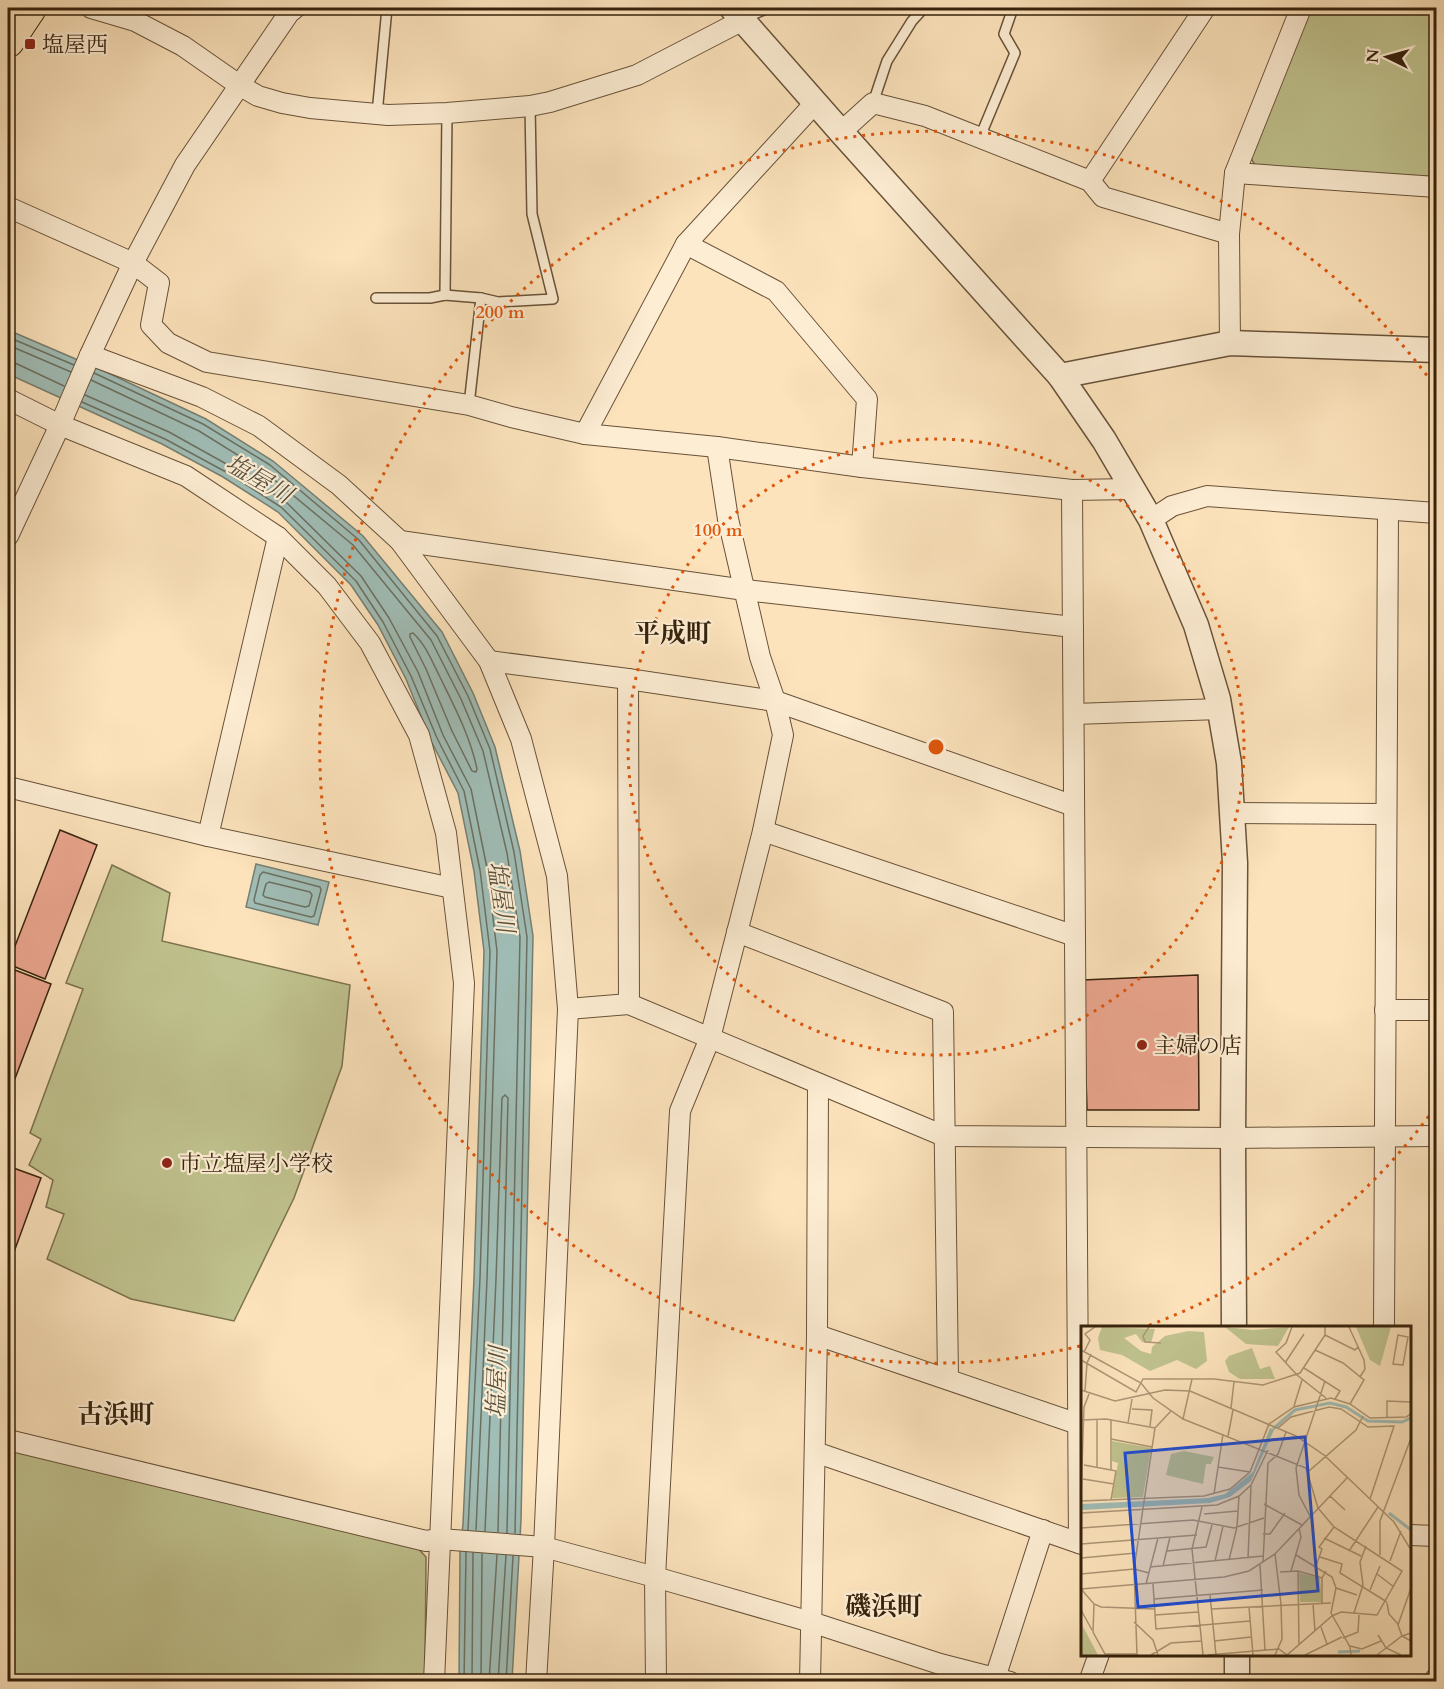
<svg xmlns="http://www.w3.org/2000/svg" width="1444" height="1689" viewBox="0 0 1444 1689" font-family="Cardo,'Noto Serif JP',serif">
  <rect width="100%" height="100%" fill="#fce3bc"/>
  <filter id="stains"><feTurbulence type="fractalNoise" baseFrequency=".00333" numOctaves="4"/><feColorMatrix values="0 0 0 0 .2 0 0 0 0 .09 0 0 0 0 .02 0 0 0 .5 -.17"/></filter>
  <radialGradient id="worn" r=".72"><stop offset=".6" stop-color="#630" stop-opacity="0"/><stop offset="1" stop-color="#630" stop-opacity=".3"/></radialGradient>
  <g fill="#c0c38f" stroke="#7b724e" stroke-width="1.5">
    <path d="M1309 8H1436V177L1255 165 1249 155Z"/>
    <path d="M112 865 170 893 162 941 350 985 342 1066 294 1198 234 1321 131 1299 47 1259 64 1214 46 1207 53 1180 29 1165 41 1139 30 1133 83 989 66 983Z"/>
    <path d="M8 1444 414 1544 426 1557 425 1681 8 1682Z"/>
  </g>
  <g fill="#a0bdb6" stroke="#767f72" stroke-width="1.5">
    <path d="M8 330 106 372 206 419 273 461 363 536 442 632 473 693 495 747 520 851 533 936 521 1520 512 1681H459L460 1552 463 1524 474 1278 484 951 474 871 458 793 431 741 406 679 378 625 351 585 278 512 223 477 162 444 8 374Z"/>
    <path d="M256 864 329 882 318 925 246 907Z"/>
  </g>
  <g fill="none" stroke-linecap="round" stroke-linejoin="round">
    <g stroke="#6b7061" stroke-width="1.5">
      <path d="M8 337 74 365"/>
      <path d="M8 345 71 372"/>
      <path d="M8 362 15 363 64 386"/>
      <path d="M94 373 203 424 270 465 359 540 437 636 468 696 490 749 514 852 527 937 515 1533"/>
      <path d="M91 380 199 431 265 472 353 545 431 640 461 699 483 751 507 853 520 937 507 1533"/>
      <path d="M85 395 169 432 230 466 285 501 361 576 389 618 418 672 443 735 471 789 487 868 497 951 487 1279 476 1530"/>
      <path d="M82 402 165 439 226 472 281 507 356 581 383 622 411 676 437 738 464 791 480 870 490 951 480 1278 468 1530"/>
      <path d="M413 633C425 644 431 659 438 673 453 704 470 735 477 769L476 772 472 771 452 731 426 669 410 637V634Z"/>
      <path d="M263 872 320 887 321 890 314 916 311 917 255 903 254 900 260 875Z"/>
      <path d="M269 882 310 892 312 895 309 906 305 907 265 897 263 895 266 884Z"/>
      <path d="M485 1531 496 1279 502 1098 505 1095 508 1098 498 1532"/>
      <path d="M464 1682 466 1552"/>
      <path d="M472 1682 473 1553"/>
      <path d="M481 1682 482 1554"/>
      <path d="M489 1682 497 1555"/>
      <path d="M498 1682 506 1555"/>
      <path d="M506 1682 513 1556"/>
    </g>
  </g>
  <g fill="#eca790" stroke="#36220c" stroke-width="1.5">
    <path d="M60 830 97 845 45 979 8 964Z"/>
    <path d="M15 970 51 984 8 1097V990Z"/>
    <path d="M1198 975 1199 1110H1087L1083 980Z"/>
    <path d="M8 1166 41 1178 14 1252 8 1249Z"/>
  </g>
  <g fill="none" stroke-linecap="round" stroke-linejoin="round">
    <g stroke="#685238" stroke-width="12">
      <g id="service">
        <path d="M743 19 768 8"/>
        <path d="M873 103 887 61 912 21 924 8"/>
        <path d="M377 114 387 8"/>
        <path d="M980 137 1015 53 1004 34 1013 8"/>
        <path d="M445 295 447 113"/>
        <path d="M376 298H430L445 295 481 298 498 302 553 299 532 214 530 106"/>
        <path d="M469 405 481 298"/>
      </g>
    </g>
    <g stroke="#685238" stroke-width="22">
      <g id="minor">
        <path d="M91 8 135 21 183 46 239 85 258 96 282 103 310 108 388 115 447 113 530 106 550 102 637 75 743 20"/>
        <path d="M841 132 873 103 925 116 1090 181 1103 197 1229 234"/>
        <path d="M1235 173 1436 187"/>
        <path d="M1090 181 1205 8"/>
        <path d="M8 207 133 263 159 283 151 325 168 343 207 362 469 405 511 417 585 434 717 447 862 467 1072 490 1133 489"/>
        <path d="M686 244 776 291 867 399 862 467"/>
        <path d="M1230 343 1229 234 1235 173 1301 8"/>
        <path d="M90 355 202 397 259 426 339 485 400 541 489 661 521 739 557 876 568 1009 544 1547 536 1682"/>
        <path d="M8 399 60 425 186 476 278 537 327 586 370 643 419 735 446 833 464 983 434 1682"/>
        <path d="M585 434 686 244 816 102"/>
        <path d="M1072 490 1079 1543"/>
        <path d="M1151 520 1172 506 1207 496 1436 513"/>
        <path d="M8 536 60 425 90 355 133 263 185 165 289 13 295 8"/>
        <path d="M400 541 745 590 1073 627"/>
        <path d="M489 661 628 679 775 701 1074 806"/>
        <path d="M628 679 629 1004"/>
        <path d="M1074 714 1220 709"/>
        <path d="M8 787 208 836 452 888"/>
        <path d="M1232 813 1386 814"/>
        <path d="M763 831 1075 936"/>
        <path d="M208 836 278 537"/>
        <path d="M737 932 943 1012 948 1378"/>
        <path d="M568 1009 629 1004 944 1136 1233 1138 1436 1136"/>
        <path d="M1385 1010H1436"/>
        <path d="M1384 1328 1388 510"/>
        <path d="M817 1335 1078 1424"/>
        <path d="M8 1440 426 1541 440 1539 544 1547 655 1577 811 1622 940 1664 1010 1682"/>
        <path d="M815 1452 1082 1544"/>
        <path d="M1410 1535 1436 1536"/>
        <path d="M995 1678 1043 1530"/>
        <path d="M656 1682 655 1577 680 1111 710 1038 763 831 783 735 775 701 760 657 728 519 717 447"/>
        <path d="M810 1682 817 1335 818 1084"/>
        <path d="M1089 1682 1099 1654"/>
        <path d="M1436 1682V1678"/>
      </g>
    </g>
    <g stroke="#685238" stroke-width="27">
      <g id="tertiary">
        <path d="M732 8 841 132 1060 376 1104 440 1151 520 1196 625 1218 699 1229 763 1235 863 1233 1138 1234 1328"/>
        <path d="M1060 376 1230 343 1436 350"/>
        <path d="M1237 1654V1682"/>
      </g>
    </g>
    <g stroke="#36220c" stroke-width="34">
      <path id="trunk" d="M8 41 30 8"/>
    </g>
    <use href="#service" stroke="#fdedd3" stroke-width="9"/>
    <use href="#minor" stroke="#fdedd3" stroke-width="20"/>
    <use href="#tertiary" stroke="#fdedd3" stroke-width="24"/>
    <use href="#trunk" stroke="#fce3bc" stroke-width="32"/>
  </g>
  <g fill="none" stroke="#df560c" stroke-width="3" stroke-dasharray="3 6">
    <circle cx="936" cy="747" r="308"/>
    <path d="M1434 1109A616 616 0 0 1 1147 1326M1080 1346A616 616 0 1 1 1434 385"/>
  </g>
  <g fill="#8f2418" stroke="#fdedd3" stroke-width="2">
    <rect x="24" y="38" width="12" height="12" rx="3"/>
    <circle cx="1142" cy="1045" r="6"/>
    <circle cx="167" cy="1163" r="6"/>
  </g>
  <g text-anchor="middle" stroke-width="4.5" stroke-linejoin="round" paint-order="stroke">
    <g font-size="22" fill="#36220c" stroke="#fdedd3" text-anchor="start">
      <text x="42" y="52">塩屋西</text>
      <text x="1154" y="1053">主婦の店</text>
      <text x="179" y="1171">市立塩屋小学校</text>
    </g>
    <g font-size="24" font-style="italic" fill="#56503f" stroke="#fdedd3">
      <text transform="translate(259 479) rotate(30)" y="8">塩屋川</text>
      <text transform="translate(501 897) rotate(82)" y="8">塩屋川</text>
      <text transform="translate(497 1382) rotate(-88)" y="8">塩屋川</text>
    </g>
    <g font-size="26" font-weight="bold" fill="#36220c" stroke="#fdedd3">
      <text x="673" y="642">平成町</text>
      <text x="116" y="1423">古浜町</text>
      <text x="884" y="1615">磯浜町</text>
    </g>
  </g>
  <g transform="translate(1081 1326)">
    <rect width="330" height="330" fill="#fce3bc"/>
    <path d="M21 1 74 3 70 17 61 16 55 8 43 12 60 25 70 28 71 21 84 10 107 5 123 6 126 35 115 43 96 34 69 45 41 29 19 24 17 12ZM144 1 172 4 208 1 197 20 165 18ZM275 1H310L299 40 289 34ZM171 22 179 43 189 40 194 53H159L148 46 144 35 148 30ZM31 115 70 122 62 171 31 172 37 137 31 135ZM103 125 133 131 130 138H125L122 158 85 149 90 128ZM218 247 239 252 241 276H219ZM0 297 17 329H0Z" fill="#c0c38f"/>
    <path d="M189 102 193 104 170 155 149 171 129 177 0 184V178L127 172 144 168 172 146Z" fill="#a0bdb6"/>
    <path fill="none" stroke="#a0bdb6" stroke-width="3" d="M192 103 214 84 249 77 265 81 287 95 321 96 330 92M308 187 330 204M257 326 279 325"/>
    <path fill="none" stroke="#ad9676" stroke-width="1.5" d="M68 1 62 10 64 16 80 17M211 1 205 17 195 26 216 49 245 72M268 1 283 34 284 43 279 51M244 9 274 24 277 21M317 9 327 11 322 39 312 38ZM0 24 60 57 72 72 102 93 225 142 237 182 253 201 321 245 296 289 260 286 251 290 206 329 198 323 127 329M234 24 262 37 283 54 269 78M3 26 9 14 4 8 14 1M0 34 55 66 62 53H133L182 59 219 47 244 9V1M204 37 223 8M223 42 259 65 254 73M0 64 34 75 84 64 109 65 215 110 243 129 313 196 330 224M4 65 6 37 10 28M213 80 221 54M150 82 153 56M51 83 71 84 69 100M306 92V75L330 76M16 93V141M102 93 111 53M1 94 25 93 74 102 90 85M47 97 51 73M197 102 210 91 248 81 260 83 287 101 313 100 289 173M147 110 152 84M30 113 71 121M3 139 30 144M137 141 169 146M228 145 275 104 282 90M2 153 33 158M133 168 142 108M0 170 3 81 8 68M249 170 264 184M30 174 35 145 30 144V94M0 175 123 170 149 163 169 146 188 98 213 81 250 72 269 78 289 92 325 91 330 88M183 178 221 199M121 181 111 223 122 329M0 187 136 179 158 170 170 159 187 124M123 188 157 185M229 190 218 169 215 142 244 55M0 202 112 194 153 202 183 192M182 208H189L204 187M243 212 280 230M0 218 116 209M86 225 125 221 131 199M268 225 297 181M194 228 200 278 201 313 194 329M215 229 251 251 255 262 250 287 269 321 270 329M299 229V195L330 112M239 231 261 238 259 247 306 276M0 232 55 227M167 232 170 160M148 234 156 201 158 170M134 235 142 200M309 235 320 205M182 236 187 137 197 128 205 106M179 239 184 324M82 240 89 211M235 240 241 223 238 221 253 201M69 241 182 230M210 245 220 211 218 202M217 245 218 319M199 246 217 245 241 252M0 248 53 243 68 247M296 248 313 261M65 258 77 212M72 258 75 303 169 295M255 262 276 269M330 262 317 299 321 310 330 307M0 263 143 251 168 245 194 228 266 152M0 263 13 278 20 281 74 283M289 264 299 240M129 269 135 329M73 273 182 264M306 277 308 288 317 298M13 278 12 306 24 328H56M232 278 234 305M241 278V252L245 245M168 281 172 329M130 283 250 277M0 284 11 304M273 287 282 259 279 236 285 220M74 289 117 286M53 296 72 314 77 329M240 301 246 318M297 309 305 322 320 329M262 312 277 306 278 289M133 315 170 311M269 320 281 323 300 315M56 329 53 243 74 102M70 329 90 317 120 315M224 329 261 311M296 329 321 310 330 315"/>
    <path fill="#1d4ed8" fill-opacity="0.15" stroke="#1d4ed8" stroke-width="3" d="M224 111 237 265 57 281 44 127Z"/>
    <rect width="330" height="330" fill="none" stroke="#36220c" stroke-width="3"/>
  </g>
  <circle cx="936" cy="747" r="9" fill="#df560c" stroke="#fdedd3" stroke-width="3"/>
  <g font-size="18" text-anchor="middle" font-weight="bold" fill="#df560c" stroke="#fdedd3" stroke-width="4.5" stroke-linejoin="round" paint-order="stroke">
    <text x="500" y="318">200 m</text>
    <text x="718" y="536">100 m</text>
  </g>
  <rect width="1444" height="1689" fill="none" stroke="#fce3bc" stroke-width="30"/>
  <rect x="9" y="9" width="1426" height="1671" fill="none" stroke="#36220c" stroke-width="3"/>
  <rect x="15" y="15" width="1414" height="1659" fill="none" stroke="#36220c" stroke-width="1.5"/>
  <g transform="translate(1387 57) rotate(275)" stroke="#fdedd3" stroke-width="4.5" paint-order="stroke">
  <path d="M0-4.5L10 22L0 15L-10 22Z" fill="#36220c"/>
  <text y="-9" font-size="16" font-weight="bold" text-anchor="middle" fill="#36220c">N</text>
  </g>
  <rect width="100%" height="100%" filter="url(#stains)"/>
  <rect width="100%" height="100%" fill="url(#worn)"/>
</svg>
